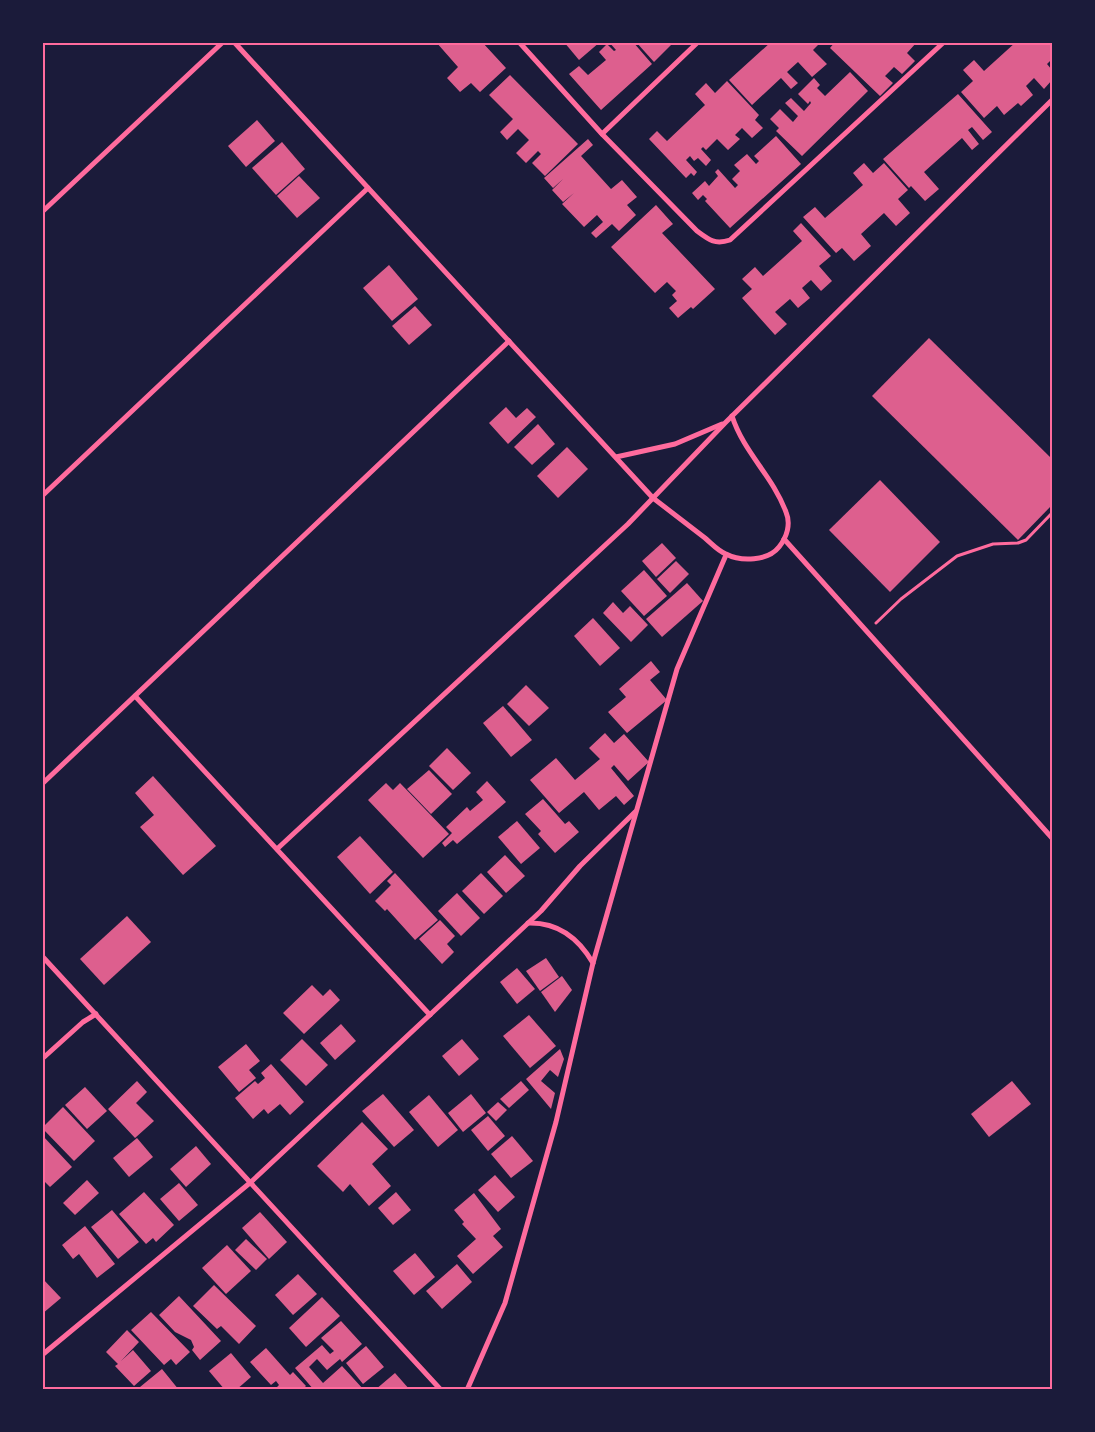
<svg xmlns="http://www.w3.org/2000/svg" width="1095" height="1432" viewBox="0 0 1095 1432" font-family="'Varela Round',sans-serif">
  <rect width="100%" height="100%" fill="#1b1b3a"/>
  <g fill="#dd5f8e">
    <path d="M436 42H482L506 68 480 92 471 83 460 92 447 78 458 67Z"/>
    <path d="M564 42H600L579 60Z"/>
    <path d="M609 42H633L652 64 601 110 569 74 579 66 588 75 606 60 599 52 607 44 614 51 616 50Z"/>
    <path d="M636 42H674L654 62Z"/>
    <path d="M771 42H821L813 50 827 64 812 77 798 62 787 72 798 83 791 89 781 78 752 105 729 80Z"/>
    <path d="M835 42H856L859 45 861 42H917L907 53 915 61 902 74 894 67 885 76 893 83 880 96 830 48Z"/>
    <path d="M1016 42H1048L1052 47V59L1047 64 1052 70V80L1044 89 1034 78 1026 86 1033 95 1021 106 1018 103 1004 115 997 106 984 118 961 92 973 81 963 70 974 60 984 71Z"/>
    <path d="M850 72 868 91 802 156 776 131 779 128 770 119 780 109 793 122 798 116 785 103 791 98 804 111 811 103 810 101 808 104 798 94 814 78 820 85 817 88 825 96Z"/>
    <path d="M510 75 578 144 545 176 532 163 541 154 538 151 526 163 516 153 529 140 518 129 507 140 500 132 513 119 489 95Z"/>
    <path d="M727 81 759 115 755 120 763 128 752 138 742 128 735 135 740 139 728 150 717 139 706 150 703 147 701 149 711 160 706 166 698 158 694 161 690 156 686 160 697 172 694 176 691 173 686 178 649 139 657 131 667 141 705 105 695 94 706 83 715 93Z"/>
    <path d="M958 94 992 132 983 140 972 127 968 130 979 144 972 150 962 138 924 172 939 189 925 201 911 186 909 188 883 159Z"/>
    <path d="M257 120 275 141 246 167 228 146Z"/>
    <path d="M776 136 801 164 730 228 705 201 707 199 703 195 698 200 692 193 705 181 709 186 718 176 715 172 718 169 735 188 738 185 732 179 740 171 734 165 747 154 756 164 759 161 754 156Z"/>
    <path d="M588 139 593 145 581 156 611 189 622 180 637 197 627 205 636 215 619 231 612 224 596 238 591 233 603 222 597 215 584 227 562 204 574 193 563 202 552 190 563 179 553 188 544 178Z"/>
    <path d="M282 142 305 169 276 195 252 168Z"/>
    <path d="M864 163 873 173 884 163 908 190 898 199 910 213 896 226 884 213 861 234 871 246 854 261 842 248 836 253 803 217 815 207 825 218 863 185 853 173Z"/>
    <path d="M299 176 320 198 297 218 277 196Z"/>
    <path d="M656 205 673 224 662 233 715 289 693 309 691 307 678 318 669 308 677 301 672 295 676 291 667 282 655 293 611 247Z"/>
    <path d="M801 223 831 256 819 266 832 281 821 291 811 280 802 288 810 298 798 308 790 299 775 312 787 324 775 335 742 298 752 289 742 279 755 267 763 276 802 241 793 231Z"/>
    <path d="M389 265 418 299 392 321 363 288Z"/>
    <path d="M415 306 432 325 409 345 392 326Z"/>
    <path d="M929 338 1052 459V505L1018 540 872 396Z"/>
    <path d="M506 407 516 418 527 408 536 417 508 444 489 423Z"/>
    <path d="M538 424 555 444 532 465 514 447Z"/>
    <path d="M567 447 588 469 558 498 537 476Z"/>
    <path d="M880 480 940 542 890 592 829 530Z"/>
    <path d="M662 543 676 558 656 577 642 561Z"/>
    <path d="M676 561 689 574 670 593 657 579Z"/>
    <path d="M644 570 667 596 644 616 621 591Z"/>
    <path d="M687 583 703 601 662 637 646 619Z"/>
    <path d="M613 602 623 613 630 606 648 625 631 642 603 613Z"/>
    <path d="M593 618 620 648 600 666 574 636Z"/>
    <path d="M651 661 660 672 650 680 667 700 627 733 608 712 626 697 619 689Z"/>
    <path d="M526 685 549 708 529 726 507 704Z"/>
    <path d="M503 706 532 740 511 757 483 723Z"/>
    <path d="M605 733 614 743 624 734 649 762 628 781 614 765 611 768 634 796 624 805 616 796 599 810 584 792 559 813 530 780 556 758 575 780 600 759 589 748Z"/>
    <path d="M447 748 471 773 453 790 429 766Z"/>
    <path d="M429 770 452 794 431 814 407 789Z"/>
    <path d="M153 776 216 846 183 875 140 827 154 815 135 793Z"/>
    <path d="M487 781 506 802 457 844 453 840 445 847 442 843 452 833 446 827 467 807 470 811 483 800 476 792Z"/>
    <path d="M386 783 393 790 400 783 449 834 423 858 368 800Z"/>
    <path d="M543 799 565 824 569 821 579 832 555 853 538 834 541 831 525 814Z"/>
    <path d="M517 821 540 848 521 864 498 837Z"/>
    <path d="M360 836 393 872 370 894 337 857Z"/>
    <path d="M505 855 525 876 506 893 487 872Z"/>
    <path d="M395 873 438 920 415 940 387 909 385 911 375 901 391 885 387 881Z"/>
    <path d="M481 873 503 896 484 914 462 891Z"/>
    <path d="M457 893 480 918 461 936 438 911Z"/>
    <path d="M127 916 151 942 104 985 80 959Z"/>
    <path d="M440 920 455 936 447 944 454 952 442 964 419 939Z"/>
    <path d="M546 958 559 977 540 991 526 971Z"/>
    <path d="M517 968 535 989 517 1004 500 982Z"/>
    <path d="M562 976 572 990 555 1012 541 992Z"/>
    <path d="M312 985 323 996 330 989 340 1000 304 1034 283 1013Z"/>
    <path d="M529 1015 556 1046 530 1068 503 1036Z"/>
    <path d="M341 1024 356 1041 335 1060 320 1043Z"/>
    <path d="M302 1039 328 1065 306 1086 280 1060Z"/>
    <path d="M462 1039 479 1059 459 1076 442 1056Z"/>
    <path d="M246 1044 260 1061 249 1070 256 1078 239 1092 218 1067Z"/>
    <path d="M560 1049 564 1059 558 1077 550 1070 541 1081 555 1093 551 1109 526 1079Z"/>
    <path d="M271 1064 304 1102 290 1115 280 1104 268 1114 264 1109 253 1119 235 1098 255 1081 258 1084 265 1078 261 1073Z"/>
    <path d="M137 1081 147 1092 136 1103 154 1121 135 1138 108 1109Z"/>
    <path d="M521 1081 529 1090 509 1108 500 1099Z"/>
    <path d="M1012 1081 1031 1104 989 1137 971 1114Z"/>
    <path d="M85 1087 107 1111 87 1129 65 1105Z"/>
    <path d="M383 1094 414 1130 394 1147 362 1111Z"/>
    <path d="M471 1094 486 1113 463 1132 448 1113Z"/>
    <path d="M429 1095 458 1130 438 1147 409 1112Z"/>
    <path d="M498 1102 507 1110 496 1121 487 1112Z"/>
    <path d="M63 1107 95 1141 74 1161 42 1128Z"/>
    <path d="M488 1116 505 1136 488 1151 471 1130Z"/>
    <path d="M362 1122 388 1149 372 1164 391 1186 369 1206 350 1184 343 1192 317 1166Z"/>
    <path d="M42 1135 72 1167 50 1187 42 1179Z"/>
    <path d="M512 1136 533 1161 511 1178 491 1154Z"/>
    <path d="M137 1138 153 1157 129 1177 113 1158Z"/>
    <path d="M196 1146 211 1164 186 1187 170 1169Z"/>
    <path d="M495 1175 515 1197 498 1212 478 1190Z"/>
    <path d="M87 1180 99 1193 75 1215 63 1203Z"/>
    <path d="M179 1183 198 1205 179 1221 160 1199Z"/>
    <path d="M144 1192 174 1225 156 1242 153 1238 146 1244 119 1214Z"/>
    <path d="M396 1192 411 1210 393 1225 378 1208Z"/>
    <path d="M474 1193 501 1229 493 1236 503 1247 473 1274 457 1256 476 1239 462 1224 464 1222 454 1210Z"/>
    <path d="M112 1210 139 1242 118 1259 91 1227Z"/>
    <path d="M260 1212 287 1242 269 1259 242 1228Z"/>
    <path d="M85 1226 115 1264 97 1278 79 1254 73 1259 62 1245Z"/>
    <path d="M246 1239 267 1259 256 1270 235 1250Z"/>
    <path d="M227 1245 251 1271 226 1294 202 1268Z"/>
    <path d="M415 1253 435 1277 414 1295 393 1271Z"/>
    <path d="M457 1264 472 1282 442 1309 426 1291Z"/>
    <path d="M298 1274 317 1294 293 1315 275 1295Z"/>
    <path d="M42 1278 61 1298 42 1314Z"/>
    <path d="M214 1285 256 1326 239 1344 221 1326 217 1329 193 1306Z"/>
    <path d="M179 1296 221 1341 200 1360 192 1350 194 1347 191 1340 175 1332 159 1315Z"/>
    <path d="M322 1297 340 1316 306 1347 289 1328Z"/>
    <path d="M151 1312 190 1352 176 1365 171 1359 164 1365 131 1330Z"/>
    <path d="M341 1321 362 1344 342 1362 340 1359 327 1370 317 1359 309 1367 323 1383 342 1366 364 1390H314L295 1368 322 1345 330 1354 334 1351 321 1338Z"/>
    <path d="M127 1330 139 1342 121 1361 133 1350 151 1371 134 1386 115 1366 118 1364 106 1352Z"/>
    <path d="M366 1346 384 1367 363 1384 346 1363Z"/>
    <path d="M266 1348 290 1375 293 1372 306 1386 302 1390H274L279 1385 276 1381 271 1385 250 1362Z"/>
    <path d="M231 1353 251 1377 236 1390H225L209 1371Z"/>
    <path d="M162 1369 179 1390H163L161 1387 159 1390H143L140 1387Z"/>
    <path d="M395 1373 410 1390H375Z"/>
  </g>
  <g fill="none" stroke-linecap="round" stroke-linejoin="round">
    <path stroke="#ff6b9d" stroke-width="3" d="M876 623 901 599 957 556 993 544 1018 543 1026 540 1052 513"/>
    <g stroke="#ff6b9d" stroke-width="5">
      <path d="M234 42 653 498C670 511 688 525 705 538 711 543 718 551 726 554 741 562 768 561 779 547 787 537 791 524 786 512 772 475 744 453 732 416"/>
      <path d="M519 42 602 134 697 231C709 240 715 245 730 240L944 42"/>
      <path d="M602 134 698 42"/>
      <path d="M42 212 223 42"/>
      <path d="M616 457 675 444 722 424"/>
      <path d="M42 496 368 188"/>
      <path d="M784 539 1052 838"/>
      <path d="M135 696 430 1015"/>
      <path d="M42 784 509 341"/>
      <path d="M277 849 628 524 725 423 1052 100"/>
      <path d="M528 923C558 922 579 939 593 963"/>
      <path d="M42 956 441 1390"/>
      <path d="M42 1059 83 1022 96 1014"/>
      <path d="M42 1355 251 1182 541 911 580 866 635 812"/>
      <path d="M467 1390 505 1303 556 1122 593 963 677 669 726 555"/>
    </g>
  </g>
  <rect width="1095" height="1432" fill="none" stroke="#1b1b3a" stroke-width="88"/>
  <rect x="44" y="44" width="1007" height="1344" fill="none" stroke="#ff6b9d" stroke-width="2"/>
</svg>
